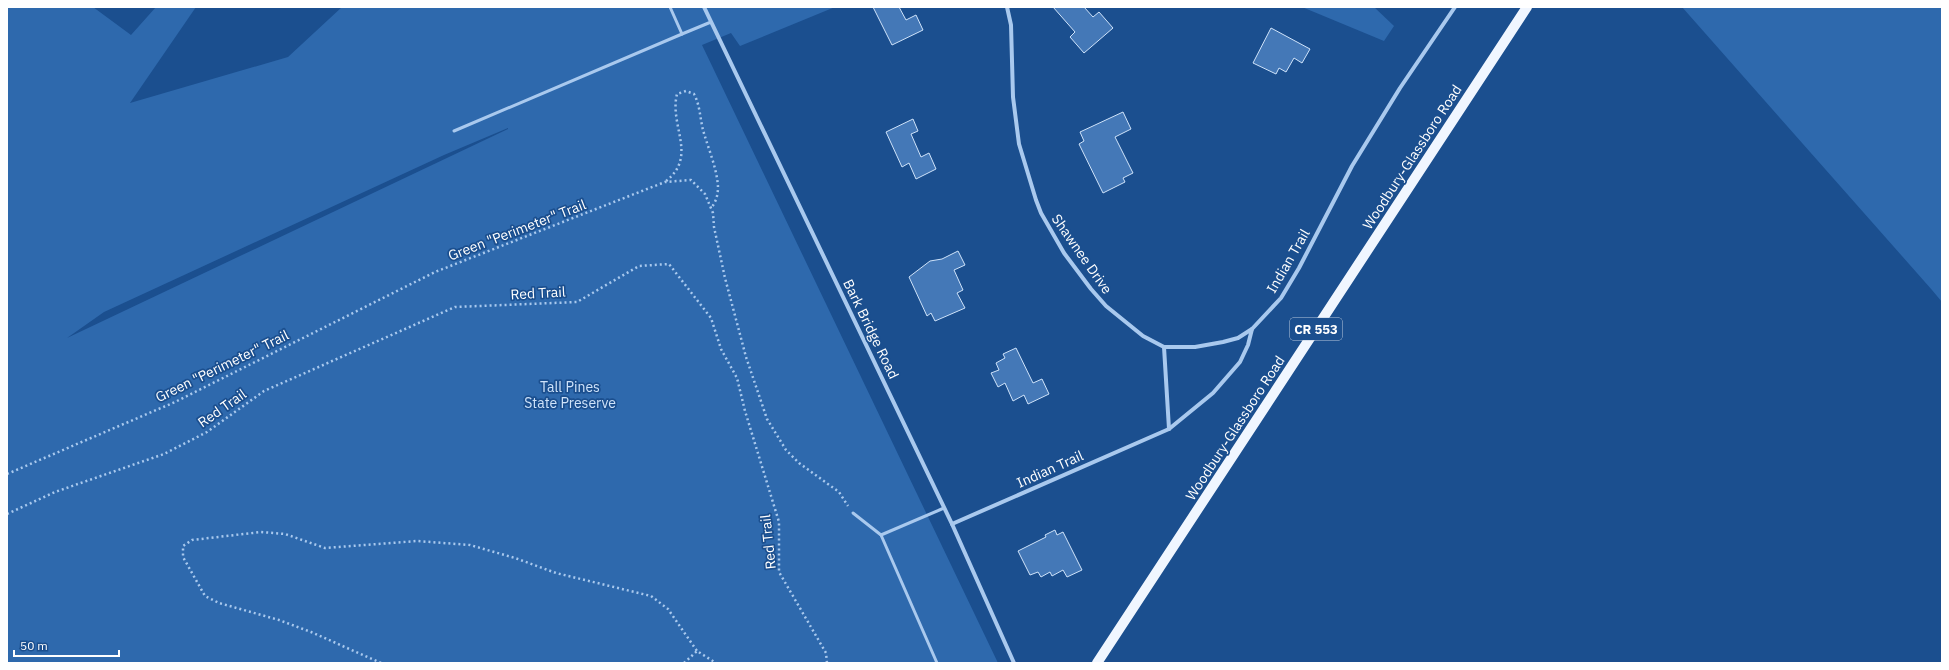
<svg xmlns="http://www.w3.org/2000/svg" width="1949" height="670" viewBox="0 0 1949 670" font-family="'IBM Plex Sans',sans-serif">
  <rect width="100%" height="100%" fill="#1b4f8f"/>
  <g fill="#2e69ad" fill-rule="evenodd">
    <path d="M7 7H93L131 35 156 7H196L130 103 288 57 342 7H835L740 46 731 33 702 45 998 663H7ZM508 128V129L67 338 104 312 444 155Z"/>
    <path d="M1302 7H1374L1394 26 1384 41Z"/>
    <path d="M1682 7H1942V302L1932 290Z"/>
  </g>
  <g fill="#4478b7" stroke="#cfe3fa">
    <path d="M873 7H899L906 20 916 15 923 30 892 45Z"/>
    <path d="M1053 7H1084L1093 17 1099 12 1113 28 1084 53 1070 37 1075 32Z"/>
    <path d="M1271 28 1310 49 1302 63 1294 58 1286 72 1279 68 1276 74 1253 63Z"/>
    <path d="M1123 112 1131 129 1115 137 1133 173 1123 178 1125 182 1103 193 1079 144 1084 141 1080 132Z"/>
    <path d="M913 119 918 131 911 134 921 157 929 153 936 169 916 179 909 163 902 167 886 132Z"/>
    <path d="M958 251 965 265 954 270 963 290 957 293 965 308 935 321 931 313 927 316 909 277 930 261 942 259Z"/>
    <path d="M1016 348 1033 383 1042 379 1049 394 1028 404 1024 395 1013 401 1005 383 998 387 991 373 999 370 996 363 1005 358 1003 354Z"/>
    <path d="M1055 530 1057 535 1063 532 1082 570 1067 577 1063 570 1052 576 1050 572 1041 577 1038 572 1030 575 1018 551 1046 537 1045 535Z"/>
  </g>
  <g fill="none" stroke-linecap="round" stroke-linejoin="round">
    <g stroke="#a9c9ee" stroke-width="2.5" stroke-dasharray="2 3" stroke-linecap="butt">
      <path d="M666 181C698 156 669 126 677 94L686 91 694 94C700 105 700 118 703 130 708 148 717 168 718 187 718 195 716 202 711 208"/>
      <path d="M7 474 175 402 435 272 665 182 691 180 705 194 713 213 714 227 725 278 746 357 767 419 786 450 799 463 839 492 848 506"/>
      <path d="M7 514 55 492 164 454 207 432 264 391 455 307 577 302 639 266 669 264 711 318 721 349 737 378 745 411 779 522V572L826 653 827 663"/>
      <path d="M381 663 311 632 279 620 219 603 205 596 183 557V546L192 540 261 532 285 534 325 548 417 541 470 545 515 558 556 573 651 596 668 609 697 651"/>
      <path d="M684 663 697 651 716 663"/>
    </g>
    <g stroke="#a9c9ee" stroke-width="3">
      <path d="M670 7 682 34 711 22"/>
      <path d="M454 131 682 34"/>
      <path d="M853 513 881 535 937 663"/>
      <path d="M881 535 944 508"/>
    </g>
    <g stroke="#a9c9ee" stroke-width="4">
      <path d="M704 7 952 524 1014 663"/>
      <path d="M1007 7 1011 25 1013 97 1019 144 1036 200 1041 213 1064 253 1091 289 1106 306 1143 336 1164 347H1195L1223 342 1238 338 1252 329"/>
      <path d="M1164 347 1169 429"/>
      <path d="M952 524 1169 429 1213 393 1240 362 1248 345 1252 329 1281 298 1299 268 1352 166 1400 88 1455 7"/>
    </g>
    <path stroke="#f0f6ff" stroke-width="10" d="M1097 663 1527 7"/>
  </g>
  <g text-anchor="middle" stroke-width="3.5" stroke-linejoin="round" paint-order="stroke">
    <rect fill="#1b4f8f" stroke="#bbcadd" stroke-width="1" x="1290" y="318" width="52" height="22" rx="3"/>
    <g font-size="13" font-weight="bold" fill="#fff">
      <text x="1316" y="334">CR 553</text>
    </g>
    <g font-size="14" fill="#fff" stroke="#1b4f8f">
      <text transform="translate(1412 157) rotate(-57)" y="5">Woodbury-Glassboro Road</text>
      <text transform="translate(517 230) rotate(-21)" y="5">Green "Perimeter" Trail</text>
      <text transform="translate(1082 254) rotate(55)" y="5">Shawnee Drive</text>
      <text transform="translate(1288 261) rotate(-60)" y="5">Indian Trail</text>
      <text transform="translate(538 293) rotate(-3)" y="5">Red Trail</text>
      <text transform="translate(871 329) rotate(64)" y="5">Bark Bridge Road</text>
      <text transform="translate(222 366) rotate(-26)" y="5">Green "Perimeter" Trail</text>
      <text transform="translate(222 408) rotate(-35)" y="5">Red Trail</text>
      <text transform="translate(1235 428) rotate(-57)" y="5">Woodbury-Glassboro Road</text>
      <text transform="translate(1050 469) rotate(-24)" y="5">Indian Trail</text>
      <text transform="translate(768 542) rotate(-96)" y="5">Red Trail</text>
    </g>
    <g font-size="14" fill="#cfe3fa" stroke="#1b4f8f">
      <text x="570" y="392">Tall Pines<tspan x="570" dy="16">State Preserve</tspan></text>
    </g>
  </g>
  <rect width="1949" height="670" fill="none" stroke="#ffffff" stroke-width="16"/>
  <path d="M14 650v6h105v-6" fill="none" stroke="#ffffff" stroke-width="2"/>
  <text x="20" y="650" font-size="12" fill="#ffffff" stroke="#1b4f8f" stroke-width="3" paint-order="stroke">50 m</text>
</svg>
